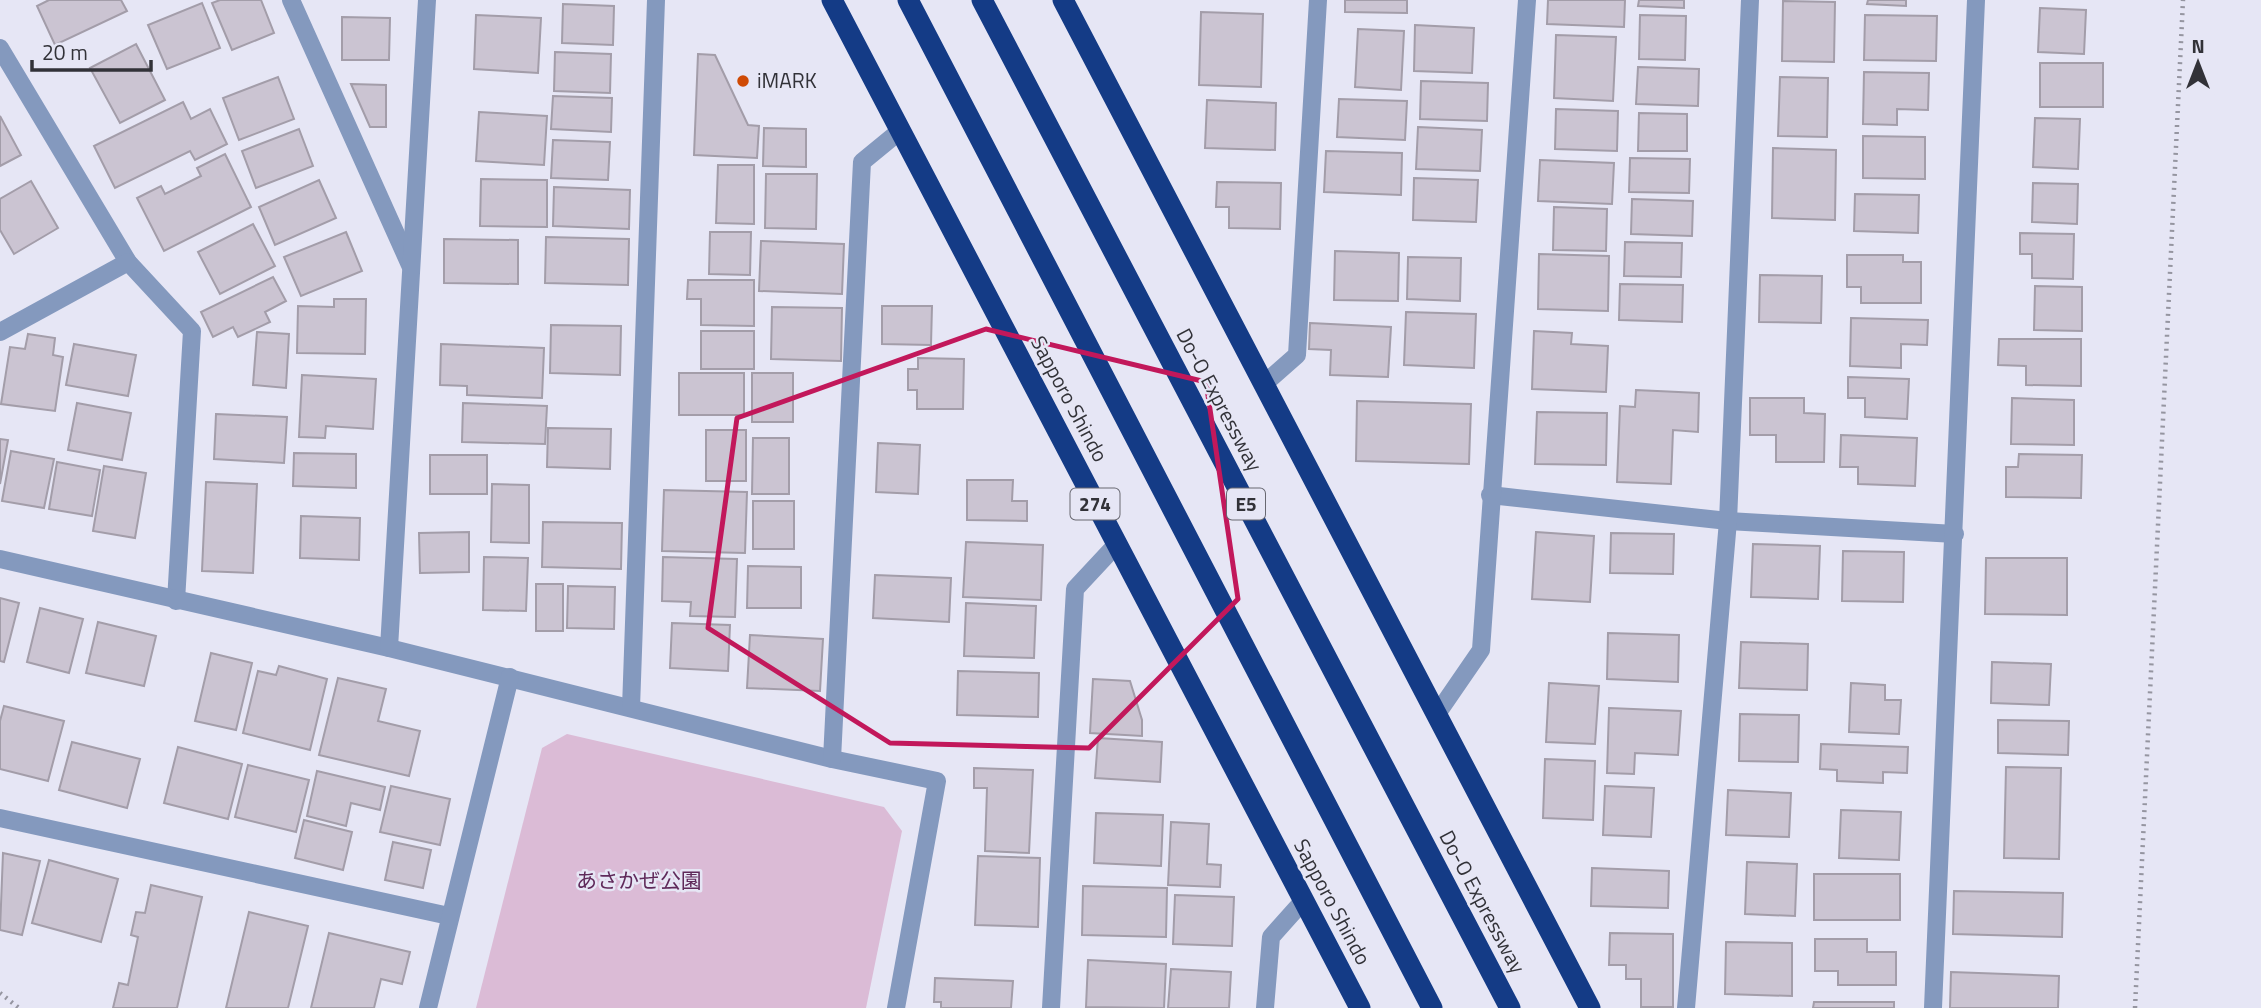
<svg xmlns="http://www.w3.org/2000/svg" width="2261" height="1008" viewBox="0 0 2261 1008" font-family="'Titillium Web','Noto Sans JP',sans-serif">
  <rect width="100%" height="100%" fill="#e6e6f5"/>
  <path fill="#dbbbd6" d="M567 734 884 807 902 831 866 1008H476L542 748Z"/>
  <g fill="#cbc4d2" stroke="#a39da9" stroke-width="2">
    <path d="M49 0H121L127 11 55 45 37 6Z"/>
    <path d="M220 0H261L274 33 232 50 212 3Z"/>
    <path d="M1345 0H1407V13L1345 12Z"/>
    <path d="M1548 0H1625L1624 27 1547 24Z"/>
    <path d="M1639 0H1684V8L1638 6Z"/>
    <path d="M1868 0H1906V6L1867 4Z"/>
    <path d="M1783 1 1835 2 1834 62 1782 61Z"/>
    <path d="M202 3 220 48 167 69 148 25Z"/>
    <path d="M563 4 614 6 613 45 562 43Z"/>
    <path d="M2040 8 2086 10 2084 54 2038 52Z"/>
    <path d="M1201 12 1263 14 1261 87 1199 85Z"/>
    <path d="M476 15 541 18 538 73 474 69Z"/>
    <path d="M1640 15 1686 16 1685 60 1639 59Z"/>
    <path d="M1865 15 1937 16 1936 61 1864 60Z"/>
    <path d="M342 17 390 18 389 60H342Z"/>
    <path d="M1415 25 1474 28 1472 73 1414 71Z"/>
    <path d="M1358 29 1404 31 1401 90 1355 87Z"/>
    <path d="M1556 35 1616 37 1613 101 1554 98Z"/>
    <path d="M136 44 165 100 120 123 90 68Z"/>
    <path d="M555 52 611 54 610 93 554 91Z"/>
    <path d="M698 54 715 55 748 125 759 126 757 158 694 155Z"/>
    <rect x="2040" y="63" width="63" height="44"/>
    <path d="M1638 67 1699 69 1698 106 1636 104Z"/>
    <path d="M1864 72 1929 73 1928 110 1897 109V125L1863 124Z"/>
    <path d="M278 77 294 119 239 140 223 98Z"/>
    <path d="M1780 77 1828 78 1827 137 1778 136Z"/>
    <path d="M1421 81 1488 83 1487 121 1420 119Z"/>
    <path d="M351 84 386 85V127H370Z"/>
    <path d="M553 96 612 98 611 132 551 129Z"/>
    <path d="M1339 99 1407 101 1405 140 1337 137Z"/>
    <path d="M1207 100 1276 103 1275 150 1205 148Z"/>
    <path d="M183 102 191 119 210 109 227 144 195 160 190 151 115 188 94 146Z"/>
    <path d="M1556 109 1618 111 1617 151 1555 149Z"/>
    <path d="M479 112 547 116 544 165 476 161Z"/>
    <path d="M1639 113 1687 114V151H1638Z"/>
    <path d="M0 116 21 155 0 166Z"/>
    <path d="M2035 118 2080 119 2078 169 2033 167Z"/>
    <path d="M1418 127 1482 130 1480 171 1416 169Z"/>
    <path d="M764 128 806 129V167L763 166Z"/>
    <path d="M299 129 313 166 256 188 242 151Z"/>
    <path d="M1863 136 1925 137V179L1863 178Z"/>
    <path d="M553 140 610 142 608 180 551 178Z"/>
    <path d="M1773 148 1836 150 1835 220 1772 218Z"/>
    <path d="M1326 151 1402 153 1401 195 1324 192Z"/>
    <path d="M225 154 251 207 164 251 137 198 161 186 165 194 201 176 197 168Z"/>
    <path d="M1630 158 1690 159 1689 193 1629 192Z"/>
    <path d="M1540 160 1614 163 1612 204 1538 201Z"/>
    <path d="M718 165H754V224L716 223Z"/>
    <path d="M766 174H817L816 229 765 228Z"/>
    <path d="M1414 178 1478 180 1476 222 1413 220Z"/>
    <path d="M481 179 547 180V227L480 226Z"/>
    <path d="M319 180 336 218 275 245 259 207Z"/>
    <path d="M31 181 58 228 14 254 0 230V199Z"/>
    <path d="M1217 182 1281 183 1280 229 1229 228V207H1216Z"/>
    <path d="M2033 183 2078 184 2077 224 2032 222Z"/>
    <path d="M554 187 630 190 629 229 553 226Z"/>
    <path d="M1855 194 1919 195 1918 233 1854 231Z"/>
    <path d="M1632 199 1693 201 1692 236 1631 234Z"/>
    <path d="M1554 207 1607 209 1606 251 1553 250Z"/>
    <path d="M253 224 275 266 220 294 198 252Z"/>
    <path d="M346 232 362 271 301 296 284 257Z"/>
    <path d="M710 232H751L750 275 709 274Z"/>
    <path d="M2020 233 2074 234 2073 279 2032 278V254H2020Z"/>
    <path d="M546 237 629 239 628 285 545 283Z"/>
    <path d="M444 239 518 240V284L444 283Z"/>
    <path d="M761 241 844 244 842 294 759 291Z"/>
    <path d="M1625 242 1682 243 1681 277 1624 276Z"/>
    <path d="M1335 251 1399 253 1398 301 1334 300Z"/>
    <path d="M1539 254 1609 256 1608 311 1538 309Z"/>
    <path d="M1847 255H1903V262H1921V303H1861V287H1847Z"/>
    <path d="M1408 257 1461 258 1460 301 1407 299Z"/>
    <path d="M1760 275 1822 276 1821 323 1759 322Z"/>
    <path d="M273 277 286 301 265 312 270 322 238 337 233 327 213 337 201 312Z"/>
    <path d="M688 280H754V326L701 325V299H687Z"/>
    <path d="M1620 284 1683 285 1682 322 1619 320Z"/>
    <path d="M2035 286 2082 287V331L2034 330Z"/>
    <path d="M334 299H366L365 354 297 353 298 306 334 307Z"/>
    <path d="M882 306H932L931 345 882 344Z"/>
    <path d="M772 307 842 308 841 361 771 359Z"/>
    <path d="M1406 312 1476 314 1474 368 1404 365Z"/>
    <path d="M1851 318 1928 320 1927 345 1901 344V368L1850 366Z"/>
    <path d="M1310 323 1391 327 1388 377 1330 375 1331 350 1309 349Z"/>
    <path d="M551 325 621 326 620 375 550 373Z"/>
    <rect x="701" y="331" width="53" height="38"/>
    <path d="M1534 331 1572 333 1571 344 1608 346 1606 392 1532 389Z"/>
    <path d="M257 332 289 334 286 388 253 385Z"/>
    <path d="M28 334 55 338 53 355 63 357 55 411 1 404 10 347 25 349Z"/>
    <path d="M1999 339H2081V386L2026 385V366L1998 365Z"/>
    <path d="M74 344 136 355 128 396 66 385Z"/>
    <path d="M441 344 544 348 542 398 467 395V386L440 385Z"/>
    <path d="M918 358 964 359 963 409H917V390H908V369H918Z"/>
    <rect x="679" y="373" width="65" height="42"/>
    <rect x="752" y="373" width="41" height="49"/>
    <path d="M302 375 376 379 373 429 326 426 325 438 299 437Z"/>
    <path d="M1848 377 1909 379 1907 419 1865 417V398H1848Z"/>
    <path d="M1636 390 1699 393 1698 432 1673 430 1671 484 1617 482 1620 406 1635 407Z"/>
    <path d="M1750 398H1804V413L1825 414 1824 462H1776V435H1750Z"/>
    <path d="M2012 398 2074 400V445L2011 444Z"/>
    <path d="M1357 401 1471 404 1469 464 1356 461Z"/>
    <path d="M77 403 131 413 122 460 68 450Z"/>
    <path d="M463 403 547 406 545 444 462 442Z"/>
    <path d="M1537 412 1607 413 1606 465 1535 464Z"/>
    <path d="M216 414 287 417 284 463 214 459Z"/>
    <path d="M548 428 611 429 610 469 547 467Z"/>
    <rect x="706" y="430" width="40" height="51"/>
    <path d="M1841 435 1917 438 1915 486 1858 484V467H1840Z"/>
    <path d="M753 438H789V494H752Z"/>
    <path d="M0 439 8 440 0 484Z"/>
    <path d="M878 443 920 445 918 494 876 492Z"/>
    <path d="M11 451 54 459 44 508 2 501Z"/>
    <path d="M294 453 356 454V488L293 486Z"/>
    <path d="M2019 454 2082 455 2081 498 2006 497V467H2018Z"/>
    <rect x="430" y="455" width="57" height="39"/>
    <path d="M57 462 100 470 92 516 49 509Z"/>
    <path d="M104 466 146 473 135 538 93 531Z"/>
    <path d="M967 480H1013L1012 501H1027V521L967 520Z"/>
    <path d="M206 482 257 484 253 573 202 571Z"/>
    <path d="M492 484 529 485V543L491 542Z"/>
    <path d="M664 490 747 492 745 553 662 551Z"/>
    <rect x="753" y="501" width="41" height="48"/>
    <path d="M301 516 360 518 359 560 300 558Z"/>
    <path d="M543 522 622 523 621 569 542 567Z"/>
    <path d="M469 532V572L420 573 419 533Z"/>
    <path d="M1536 532 1594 536 1590 602 1532 599Z"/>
    <path d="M1611 533 1674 534 1673 574 1610 573Z"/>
    <path d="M966 542 1043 545 1041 600 963 597Z"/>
    <path d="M1753 544 1820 546 1818 599 1751 597Z"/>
    <path d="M1843 551 1904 552 1903 602 1842 601Z"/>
    <path d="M484 557 528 558 526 611 483 610Z"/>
    <path d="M663 557 737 559 735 617 690 616 691 602 662 601Z"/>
    <path d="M1986 558H2067V615L1985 614Z"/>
    <path d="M748 566 801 567V608H747Z"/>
    <path d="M875 575 951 578 949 622 873 618Z"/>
    <rect x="536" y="584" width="27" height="47"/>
    <path d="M568 586 615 587 614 629 567 628Z"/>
    <path d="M0 598 19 603 4 662 0 661Z"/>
    <path d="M966 603 1036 606 1034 658 964 656Z"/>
    <path d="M40 608 83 619 69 673 27 662Z"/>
    <path d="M98 622 156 636 144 686 86 673Z"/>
    <path d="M672 623 730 625 728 671 670 668Z"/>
    <path d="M1608 633 1679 635 1678 682 1607 679Z"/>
    <path d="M750 635 823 639 820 691 747 688Z"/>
    <path d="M1741 642 1808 644 1807 690 1739 688Z"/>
    <path d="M211 653 252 663 236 730 195 721Z"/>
    <path d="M1992 662 2051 664 2049 705 1991 703Z"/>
    <path d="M279 666 327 679 310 750 243 733 258 671 276 675Z"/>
    <path d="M958 671 1039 673 1038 717 957 715Z"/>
    <path d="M338 678 386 689 378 721 420 731 409 776 319 755Z"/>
    <path d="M1093 679 1130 681 1142 720V736L1090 733Z"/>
    <path d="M1549 683 1599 686 1595 744 1546 742Z"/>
    <path d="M1851 683 1885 685V700H1901L1899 734 1849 732Z"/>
    <path d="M4 706 64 721 48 781 0 769V721Z"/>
    <path d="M1609 708 1681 711 1678 755 1635 753 1634 774 1607 773Z"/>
    <path d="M1740 714 1799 715 1798 762 1739 761Z"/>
    <path d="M1998 720 2069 721 2068 755 1998 753Z"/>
    <path d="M1098 738 1162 742 1160 782 1095 778Z"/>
    <path d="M72 742 140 759 127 808 59 790Z"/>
    <path d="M1821 744 1908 747 1907 773 1883 772V783L1837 781V770L1820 769Z"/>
    <path d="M178 747 242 764 228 819 164 803Z"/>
    <path d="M1545 759 1595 761 1593 820 1543 818Z"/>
    <path d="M248 765 309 780 296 832 235 817Z"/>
    <path d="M2006 767 2061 768 2059 859 2004 858Z"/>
    <path d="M974 768 1033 770 1029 853 985 851 987 788H974Z"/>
    <path d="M317 771 385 787 380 810 351 803 346 826 307 816Z"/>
    <path d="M391 786 450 799 440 845 380 832Z"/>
    <path d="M1605 786 1654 788 1651 837 1603 835Z"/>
    <path d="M1728 790 1791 793 1789 837 1726 835Z"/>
    <path d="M1841 810 1901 812 1899 860 1839 858Z"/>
    <path d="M1096 813 1163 815 1161 866 1094 863Z"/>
    <path d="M304 820 352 832 343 870 295 858Z"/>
    <path d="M1171 822 1209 824 1207 864 1221 865 1220 887 1168 885Z"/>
    <path d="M393 842 431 850 423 888 385 880Z"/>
    <path d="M3 853 40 861 22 935 0 930Z"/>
    <path d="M978 856 1040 858 1038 927 975 925Z"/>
    <path d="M49 860 118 879 101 942 32 923Z"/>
    <path d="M1747 862 1797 864 1795 916 1745 914Z"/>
    <path d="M1592 868 1669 871 1668 908 1591 906Z"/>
    <rect x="1814" y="874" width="86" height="46"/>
    <path d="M151 885 202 897 177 1008H113L119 983 128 985 138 937 131 935 136 912 145 913Z"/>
    <path d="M1083 886 1167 888 1166 937 1082 935Z"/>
    <path d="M1954 891 2063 893 2062 937 1953 934Z"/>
    <path d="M1175 895 1234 897 1232 946 1173 944Z"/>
    <path d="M249 912 308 926 288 1008H226Z"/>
    <path d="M329 933 410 952 402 984 381 979 374 1008H311Z"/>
    <path d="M1610 933 1673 934V1007H1641V979H1626V965H1609Z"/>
    <path d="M1815 939H1867V952H1896V985H1838V971H1815Z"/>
    <path d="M1726 942 1792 943V996L1725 994Z"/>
    <path d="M1088 960 1166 964 1164 1008 1086 1007Z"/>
    <path d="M1171 969 1231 972 1229 1008H1168Z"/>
    <path d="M1951 972 2059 976 2058 1008H1950Z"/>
    <path d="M935 978 1013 981 1011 1008H941V1002H934Z"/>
    <path d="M1814 1002H1894V1008H1813Z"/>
  </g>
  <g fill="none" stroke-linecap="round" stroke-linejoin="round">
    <g stroke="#9595a0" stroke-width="4.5" stroke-dasharray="2 5" stroke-linecap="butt">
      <path d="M0 993 19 1008"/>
      <path d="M2135 1008 2183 0"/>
    </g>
    <g stroke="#8499be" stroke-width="18">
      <path d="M291 0 410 265"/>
      <path d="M0 48 128 262 192 331 176 601"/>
      <path d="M0 332 128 262"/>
      <path d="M1264 384 1297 355 1318 0"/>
      <path d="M1490 495 1728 521 1955 534"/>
      <path d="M0 559 389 648 832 759 937 781 896 1008"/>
      <path d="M389 648 427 0"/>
      <path d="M631 708 656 0"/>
      <path d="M1437 714 1481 650 1527 0"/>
      <path d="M832 759 862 162 901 130"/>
      <path d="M0 818 449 916"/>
      <path d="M428 1008 510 677"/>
      <path d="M1051 1008 1075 589 1116 545"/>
      <path d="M1265 1008 1271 937 1304 900"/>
      <path d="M1686 1008 1728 521 1750 0"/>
      <path d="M1933 1008 1976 0"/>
    </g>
    <g stroke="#143b86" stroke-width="21">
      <path d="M832 0 1360 1008"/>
      <path d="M908 0 1432 1008"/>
      <path d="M982 0 1510 1008"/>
      <path d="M1063 0 1590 1008"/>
    </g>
  </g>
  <path fill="none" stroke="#c2185b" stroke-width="5" stroke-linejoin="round" d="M986 329 1206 382 1238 599 1089 748 890 743 708 628 737 418Z"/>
  <circle fill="#cf4a04" stroke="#e6e6f5" stroke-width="2.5" cx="743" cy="81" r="7"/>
  <g text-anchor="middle" stroke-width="5" stroke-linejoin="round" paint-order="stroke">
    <g fill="#e6e6f5" stroke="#686871" stroke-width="2">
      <rect x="1070.5" y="488.5" width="49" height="31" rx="5"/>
      <rect x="1227" y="488.5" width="38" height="31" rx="5"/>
    </g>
    <g font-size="19" font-weight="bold" fill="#323238">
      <text x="1095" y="511">274</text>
      <text x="1246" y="511">E5</text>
    </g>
    <g font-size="21" fill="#323238" stroke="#e6e6f5" text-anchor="start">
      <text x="757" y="88">iMARK</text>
    </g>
    <g font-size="21" fill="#323238" stroke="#e6e6f5">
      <text transform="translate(1069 399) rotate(62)" y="7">Sapporo Shindo</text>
      <text transform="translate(1219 400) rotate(62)" y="7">Do-O Expressway</text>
      <text transform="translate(1332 902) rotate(62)" y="7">Sapporo Shindo</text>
      <text transform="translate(1482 902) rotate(62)" y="7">Do-O Expressway</text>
    </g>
    <g font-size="21" fill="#5f295a" stroke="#e6e6f5">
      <text x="639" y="888">あさかぜ公園</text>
    </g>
  </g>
  <g transform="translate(2198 63)" stroke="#e6e6f5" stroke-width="5" paint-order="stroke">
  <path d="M0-5L12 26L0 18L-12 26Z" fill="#323238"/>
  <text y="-10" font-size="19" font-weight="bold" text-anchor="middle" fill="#323238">N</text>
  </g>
  <path d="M32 60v10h119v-10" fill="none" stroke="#323238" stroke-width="3.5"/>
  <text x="42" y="60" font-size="21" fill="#323238" stroke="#e6e6f5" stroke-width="5" paint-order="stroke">20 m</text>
</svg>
